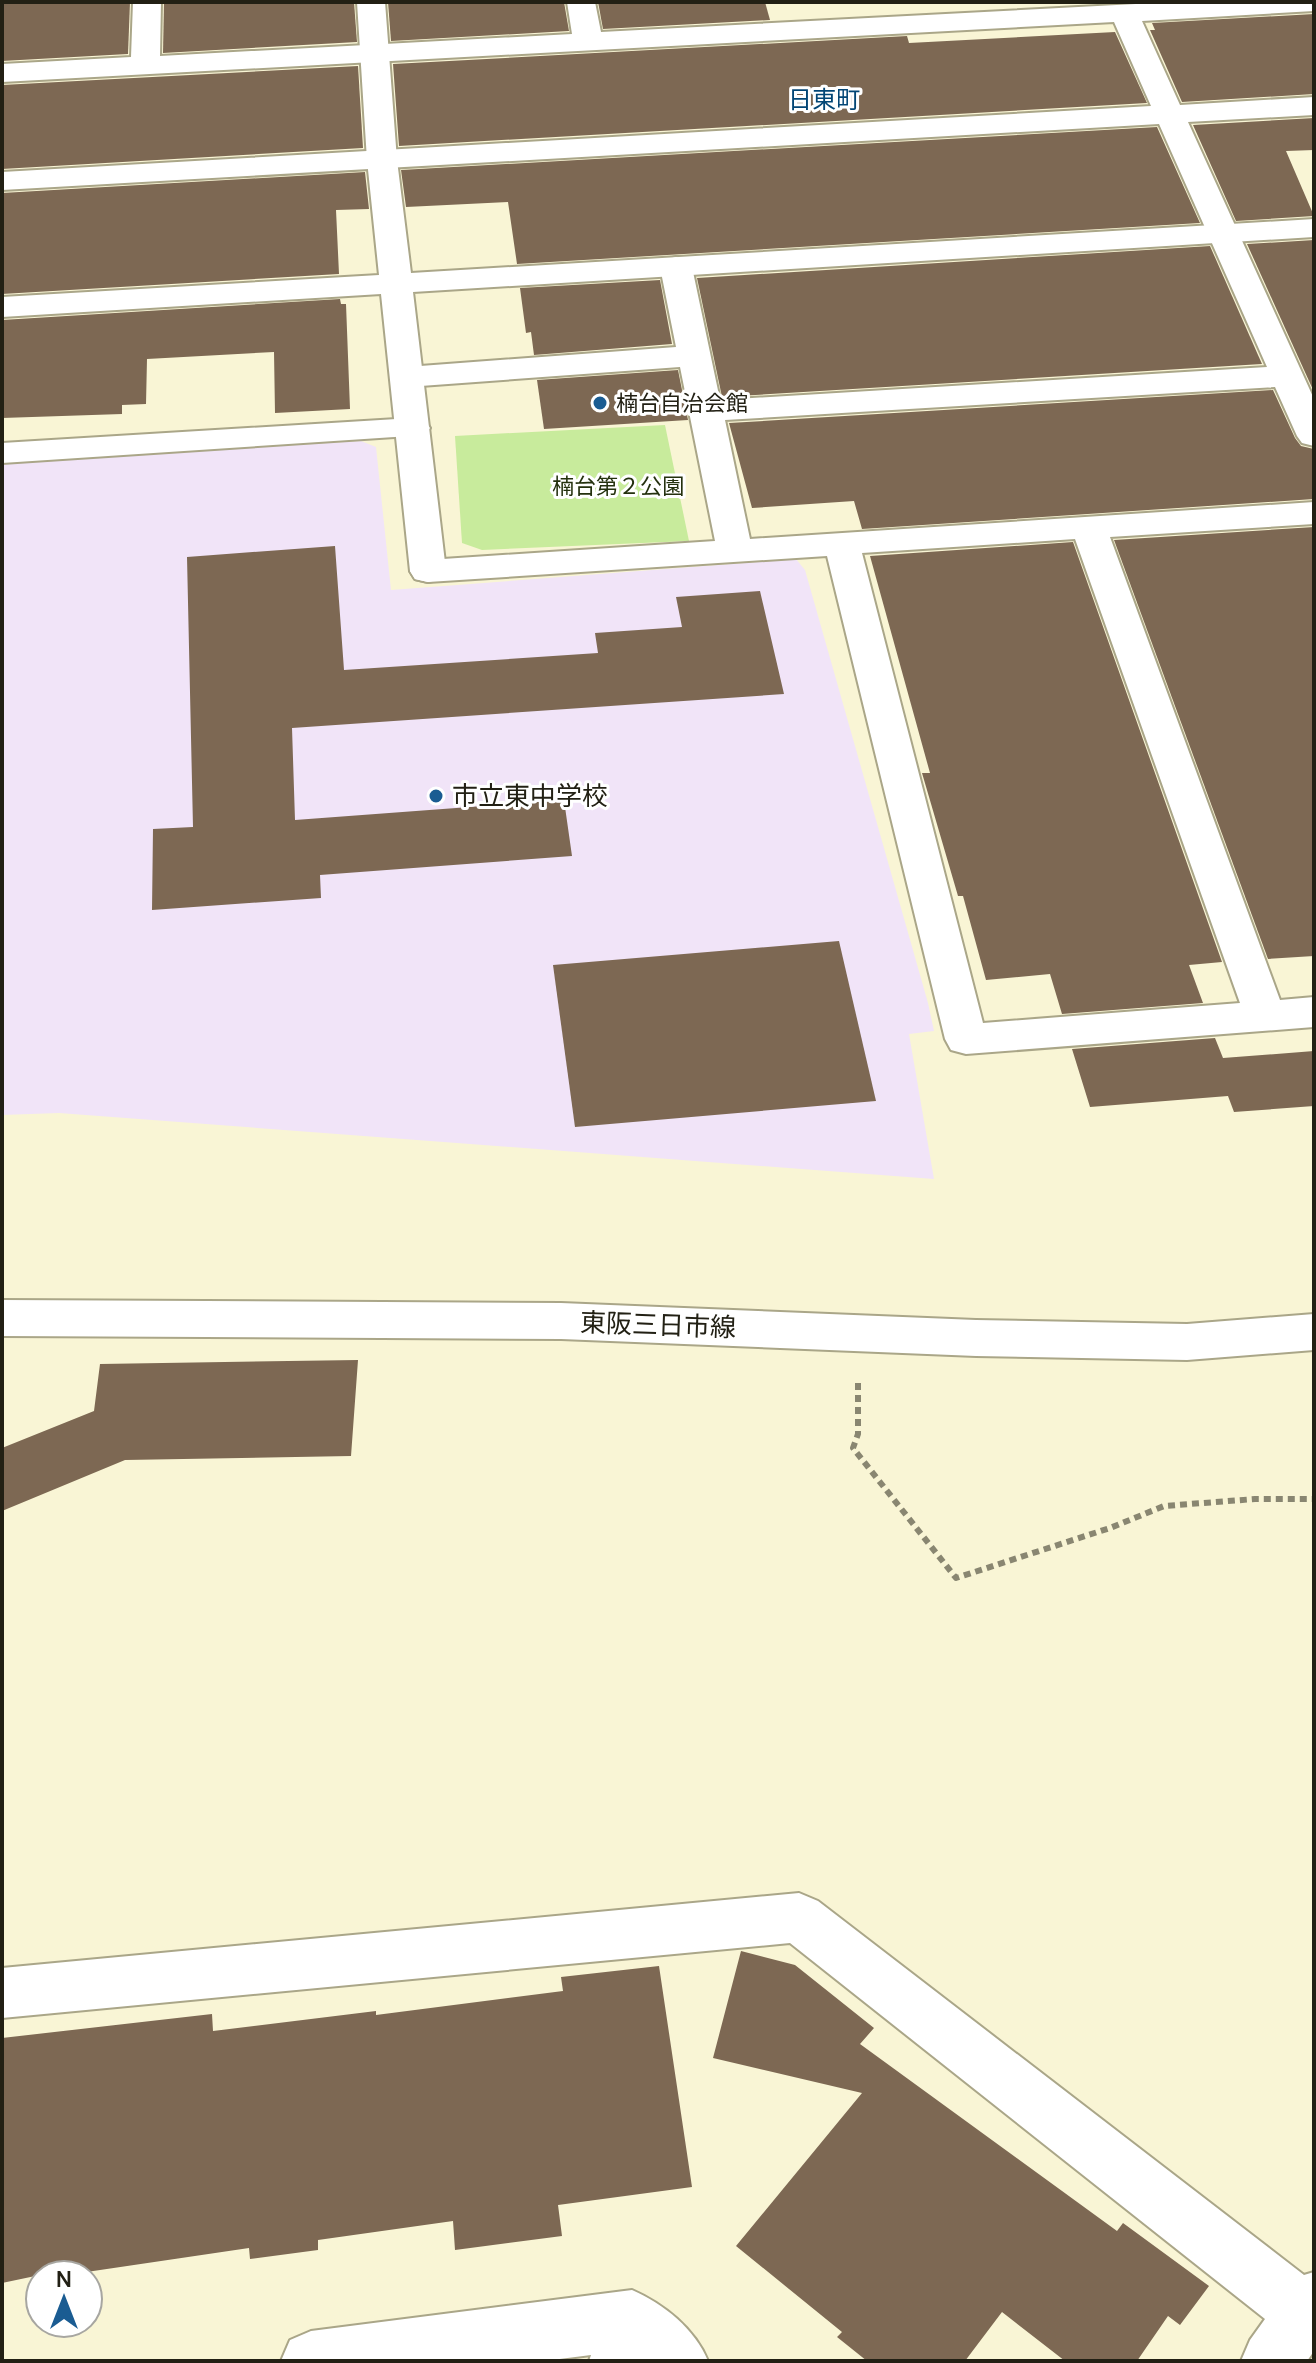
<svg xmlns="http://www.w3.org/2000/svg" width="1316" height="2363" viewBox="0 0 1316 2363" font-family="Manrope,'Noto Sans JP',sans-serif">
  <rect width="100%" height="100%" fill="#f9f5d5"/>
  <path fill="#f1e4f8" d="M361 441 376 447 391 590 796 559 805 570 928 1003 934 1031 909 1034 934 1179 59 1113 2 1115V463Z"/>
  <path fill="#c8eb9c" d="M665 425 689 541 482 550 462 543 455 436Z"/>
  <g fill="#7d6853">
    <path d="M2 2H130L128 54 2 61Z"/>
    <path d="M164 2H354L357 42 163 53Z"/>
    <path d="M388 2H564L569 31 391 41Z"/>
    <path d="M598 2H765L770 20 603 29Z"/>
    <path d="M1314 14V94L1182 102 1150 30H1155L1152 23Z"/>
    <path d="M1115 32 1147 103 399 146 393 64 907 36 909 43Z"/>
    <path d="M358 66 363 148 2 169V85Z"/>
    <path d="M1314 118V150L1286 151 1314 216 1236 221 1193 125Z"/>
    <path d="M1157 127 1200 223 517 264 508 202 406 207 401 170Z"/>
    <path d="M365 172 369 209 336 210 339 274 2 294V193Z"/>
    <path d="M1314 240V392L1247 244Z"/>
    <path d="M1210 246 1262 364 722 397 697 278Z"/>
    <path d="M660 280 672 344 534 355 531 332 526 333 520 288Z"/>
    <path d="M340 299 341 304H346L350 409 275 413 274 352 147 359 146 404 122 405V414L2 418V320Z"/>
    <path d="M678 370 688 420 544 429 537 380Z"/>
    <path d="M1273 390 1295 438 1301 446 1314 449V499L862 529 854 501 752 508 729 423Z"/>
    <path d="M1314 527V956L1268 959 1114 540Z"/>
    <path d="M1073 542 1222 962 1189 965 1203 1003 1062 1014 1050 974 986 980 963 896H958L922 773H930L870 556Z"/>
    <path d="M335 546 344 670 598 653 595 633 682 627 676 597 760 591 784 694 292 728 295 820 564 800 572 856 320 875 321 898 152 910 153 829 193 827 187 557Z"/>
    <path d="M839 941 876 1101 575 1127 553 965Z"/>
    <path d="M1215 1038 1223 1058 1314 1051V1106L1234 1112 1228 1096 1090 1107 1072 1049Z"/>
    <path d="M358 1360 351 1456 125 1460 2 1511V1448L94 1411 100 1364Z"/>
    <path d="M741 1951 795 1965 874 2028 860 2044 1117 2231 1123 2223 1209 2286 1180 2325 1168 2316 1137 2361H1065L1002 2312 965 2361H867L837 2337 842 2332 736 2246 862 2093 713 2058Z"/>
    <path d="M659 1966 692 2187 558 2205 562 2236 455 2250 453 2221 318 2240V2250L250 2259 249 2248 73 2274V2271L40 2275 2 2283V2038L212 2014 213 2031 376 2011V2015L563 1991 561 1977Z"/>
  </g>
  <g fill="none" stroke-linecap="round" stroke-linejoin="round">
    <g stroke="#aaa688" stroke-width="4">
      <g id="minor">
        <path d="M133 2H161L160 56 572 34 567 2H595L601 32 1174 2H1314V11L1142 21 1180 105 1314 97V115L1188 122 1314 399V446L1302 443 1297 436 1275 387 725 420 750 539 1314 502V524L1110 537 1280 1000 1314 997V1027L966 1054 951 1050 945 1039 827 556 428 582 415 579 410 571 415 563 428 560 715 541 680 367 407 387 395 384 390 377 395 370 407 367 676 347 660 267 665 260 676 257 687 260 692 267 720 400 1267 367 1159 124 2 190V172L1151 106 1114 22 2 82V64L131 57ZM1075 539 1240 1003 983 1023 862 553Z"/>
        <path d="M413 418 425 421 430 428 425 435 2 463V443Z"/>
        <path d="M799 1893 818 1901 1304 2275 1314 2272V2351L1307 2361H1241L1250 2340 1265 2319 790 1943 2 2018V1968Z"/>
        <path d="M632 2290C664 2304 695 2329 708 2361H589L591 2355 544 2361H281L290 2340 311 2331Z"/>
      </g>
    </g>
    <g stroke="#aaa688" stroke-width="4">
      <path id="tertiary" d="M357 2H385L397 160 411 273 1314 219V237L413 292 446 571 441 579 428 582 415 579 410 571 381 294 2 317V297L379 275 367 160Z"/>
    </g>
    <g stroke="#aaa688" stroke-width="4">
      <path id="secondary" d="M2 1300 561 1303 976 1320 1187 1324 1314 1314V1350L1187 1360 976 1356 561 1339 2 1336Z"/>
    </g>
    <path stroke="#898671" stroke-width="6" stroke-dasharray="7 5" stroke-linecap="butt" d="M858 1383V1434L853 1448 956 1578 1110 1528 1164 1506 1255 1499H1314"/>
    <use href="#minor" fill="#fff" fill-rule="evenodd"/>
    <use href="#tertiary" fill="#fff" fill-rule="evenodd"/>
    <use href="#secondary" fill="#fff" fill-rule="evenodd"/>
  </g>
  <g fill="#1a5c92" stroke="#fff" stroke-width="3">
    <circle cx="600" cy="403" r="8"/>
    <circle cx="436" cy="796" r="8"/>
  </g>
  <g text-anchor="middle" stroke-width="6" stroke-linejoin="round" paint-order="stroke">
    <g font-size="22" fill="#222014" stroke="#fff" text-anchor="start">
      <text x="616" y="411">楠台自治会館</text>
    </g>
    <g font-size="22" fill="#24310e" stroke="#fff">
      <text x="618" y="494">楠台第２公園</text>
    </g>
    <g font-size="24" fill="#034675" stroke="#fff">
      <text x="824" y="108">日東町</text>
    </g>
    <g font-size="26" fill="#222014" stroke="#fff" text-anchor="start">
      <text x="452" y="805">市立東中学校</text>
    </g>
    <g font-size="26" fill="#222014" stroke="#fff">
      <text transform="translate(658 1325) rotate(2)" y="9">東阪三日市線</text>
    </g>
  </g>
  <rect width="1316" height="2363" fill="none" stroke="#222014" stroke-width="8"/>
  <g transform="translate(64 2299)"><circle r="38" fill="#ffffff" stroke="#a7a6a1" stroke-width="2"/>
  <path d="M0-6L14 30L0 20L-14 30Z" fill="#1a5c92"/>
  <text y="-12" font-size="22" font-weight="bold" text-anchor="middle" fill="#222014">N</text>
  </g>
</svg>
